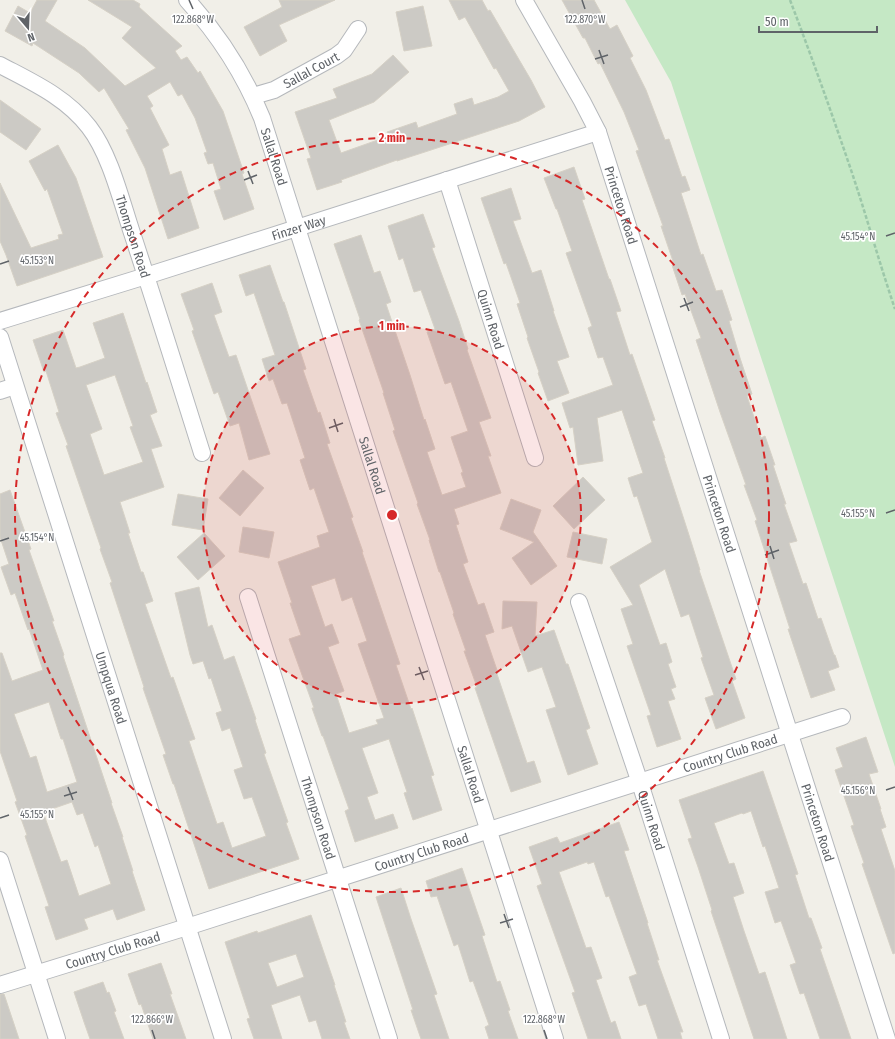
<svg xmlns="http://www.w3.org/2000/svg" width="895" height="1039" viewBox="0 0 895 1039" font-family="'Fira Sans Condensed',sans-serif">
  <rect width="100%" height="100%" fill="#f1efe8"/>
  <path fill="#c5e8c5" d="M625 0H895V767L671 82Z"/>
  <g fill="#cccac5" stroke="#d6d1c6" fill-rule="evenodd">
    <path d="M37 0H57L45 21 85 48 125 86 156 68 122 38 132 27 88 0H133L140 4 139 7 182 46 175 51 181 60 187 57 198 73 200 71 223 111 244 173 242 174 254 209 224 220 214 191 221 189 213 163 208 164 204 153 207 152 195 118 182 94 178 96 170 82 147 96 153 106 150 108 169 145 162 149 170 175 181 171 199 228 168 239 145 168 126 130 129 129 104 88 99 92 79 73 33 43 32 46 5 31 18 6 30 13Z"/>
    <path d="M279 0H335L279 25 287 41 260 56 244 27 282 7Z"/>
    <path d="M449 0H482L488 11 490 10 531 80 545 107 519 121 431 150 397 161V160L341 180 342 182 317 190 307 159 311 158 295 112 337 98 333 89 372 74 393 55 409 72 374 102 329 120 341 153 389 136 387 132 416 122 418 128 457 114 454 104 472 98 474 105 498 97 509 91 496 68 494 69 465 17 459 20Z"/>
    <path d="M562 0H594L610 29 617 25 633 56 630 58 646 90 665 140 669 139 682 177 685 176 690 190 681 193 701 255 703 254 716 291 722 290 732 320 729 321 740 358 752 394 747 396 761 438 765 436 775 465H773L786 504H784L797 541 789 543 803 584 806 583 818 619 821 618 834 655H835L839 667 828 671 835 690 811 698 788 629H790L755 521 757 520 744 485H746L720 412 696 340 701 338 685 294 682 295 672 265 674 264 661 226H663L636 151 639 150 624 112 600 63 598 64 585 38H583Z"/>
    <path d="M423 6 432 46 404 51 396 12Z"/>
    <path d="M0 100 41 129 26 150 0 132Z"/>
    <path d="M58 145 76 178 103 257 17 286 6 255 0 241V183L31 248 59 239 58 235 63 234 47 189 45 191 29 161Z"/>
    <path d="M574 167 585 199 582 200 609 279H610L621 311 616 312 630 355 632 354 655 420 652 421 665 458H664L688 532 700 570H699L736 679 732 681 745 718 716 729 705 698 714 695 701 658 703 657 689 614 681 617 665 569 639 585 660 645 666 643 672 662 668 664 676 687 671 689 675 699 668 701 681 739 657 747 647 716 651 715 627 646 633 644 621 609 633 605 610 567 652 542 637 496 634 497 628 478 643 473 622 410 597 418 603 461 578 465 573 427 570 428 562 403 613 385 603 357 598 358 588 328 592 326 566 253 572 251 557 209H556L544 178Z"/>
    <path d="M511 188 521 219 513 221 532 273 541 270 554 311H553L569 357 557 361 569 393 548 401 538 373 539 372 527 338 528 337 517 304 520 303 506 263 504 264 481 198Z"/>
    <path d="M423 214 435 247 432 248 459 321 468 349 467 350 491 418 479 422 491 456H488L501 493 454 509 459 524 456 525 468 562 463 564 478 605 484 603 494 632 485 635 498 673 497 674 527 763 534 761 541 782 511 792 475 688 477 687 464 651H466L453 614 454 613 440 572H439L429 540H430L417 504 418 503 393 431 395 430 383 393H384L359 320 360 319 334 244 361 235 374 273 380 271 391 302 386 304 410 375 424 420 425 419 435 449 427 452 442 495 466 487 461 473 463 472 451 437 468 431 451 382 445 384 427 332 435 329 421 290 414 292 403 258 399 260 388 226Z"/>
    <path d="M270 265 283 302H284L306 369 303 370 318 413 320 412 330 443 327 444 353 517 351 518 363 552H362L400 664 396 665 411 709 412 708 434 775 431 776 442 810 413 820 404 793 407 792 389 739 362 748 378 793 367 797 375 820 393 814 398 828 355 842 345 811 349 809 323 736H322L312 708H314L289 639 301 635 290 603H292L278 562 320 547 317 536 329 532 314 488 310 490 300 460 305 458 287 403 282 404 273 379 269 381 262 359 275 355 254 293 246 296 239 275ZM335 578 342 601 352 597 367 641 358 644 384 718 376 720 378 724 349 733 336 694 344 691 328 647 339 643 332 624 325 627 311 586Z"/>
    <path d="M212 283 222 312 214 315 229 357 236 355 270 454 249 460 239 423 230 426 218 392 214 394 192 331 194 330 181 294Z"/>
    <path d="M123 313 146 383 147 382 157 412 150 415 162 446 151 449 164 487 120 502 130 533H128L141 572H143L153 601 145 604 171 678 173 677 195 739 189 741 217 824 223 822 232 848 266 836 252 797 244 799 234 770 243 767 230 728 222 731 216 713 222 711 211 678 209 679 203 661 193 664 190 655 175 593 199 587 208 627 212 625 224 660 234 656 256 719 255 720 266 753 264 754 288 822 286 823 299 859 209 889 174 784H173L163 755 166 754 143 688 144 687 110 583 112 582 100 549 101 548 66 446 68 445 56 413 59 412 46 371 44 372 33 340 63 330 76 368 80 367 105 358 93 323ZM115 375 133 426 130 427 143 462 104 475 90 434 102 429 86 385Z"/>
    <path d="M243 470 264 488 240 516 219 498Z"/>
    <path d="M583 477 605 500 574 529 553 506Z"/>
    <path d="M10 490 31 549 29 550 54 621H52L64 655 63 656 112 803H111L123 837H122L133 871H132L145 910 117 920 113 909 84 919 88 929 56 940 45 907 49 906 25 836 27 835 15 802 17 801 0 751V653H2L12 681 43 670 29 629 28 630 15 593 11 595 1 567 9 564 0 537V494ZM49 702 61 739H63L77 782 47 792 36 756 30 758 14 714ZM72 802 77 815 83 813 95 847 98 845 111 884 79 896 67 860 61 862 43 812Z"/>
    <path d="M178 494 208 499 203 530 172 525Z"/>
    <path d="M511 499 541 510 533 532 557 566 531 585 512 558 534 542 500 529Z"/>
    <path d="M243 527 274 532 269 558 239 552Z"/>
    <path d="M573 532 607 539 602 564 567 557Z"/>
    <path d="M204 533 225 556 198 580 177 557Z"/>
    <path d="M503 601 537 602 535 636 554 630 566 664H568L590 728 586 730 598 764 568 775 546 710 556 707 542 667 528 672 512 626 502 629Z"/>
    <path d="M866 737 878 772 869 774 881 809H880L886 827 881 829 895 871V953L893 954 862 864 864 863 851 826 854 825 835 770 843 767 836 748Z"/>
    <path d="M763 771 798 874 795 875 809 918H811L822 948 820 949 851 1039H820L804 993 800 994 790 965 796 963 781 921 775 923 765 892 779 888 765 846 763 847 751 811 743 814 742 813 714 823 729 864 734 863 744 893 733 897 744 931 759 974 765 972 787 1039H754L711 911 712 910 698 867 688 839 692 838 679 800Z"/>
    <path d="M619 822 629 850 624 851 648 923H647L659 960H657L683 1032H680L682 1039H658L646 1004 639 1006 629 977 637 974 609 896 606 897 594 862 588 864 587 862 559 872 586 948 591 947 602 978 596 980 611 1023 615 1021 621 1039H588L572 993 575 992 537 886 542 884 529 847 557 837 560 843Z"/>
    <path d="M462 868 485 935 482 936 497 982 500 981 510 1010 508 1011 518 1039H489L485 1027 489 1025 473 981 470 982 458 944 454 946 437 896 431 897 426 881Z"/>
    <path d="M401 888 411 919 437 994 434 995 449 1039H421L411 1010H413L376 897Z"/>
    <path d="M311 915 335 985H334L346 1022H344L350 1039H322L316 1020 309 1022 300 995 271 1005 282 1039H254L247 1019 250 1018 225 942 257 931 258 933ZM296 954 304 977 277 987 268 963Z"/>
    <path d="M161 963 172 994H170L186 1039H153L141 1004 139 1005 128 974Z"/>
    <path d="M103 982 107 993 109 992 116 1011 114 1012 124 1039H90L84 1022 74 992Z"/>
    <path d="M0 994H4L19 1039H0Z"/>
  </g>
  <g fill="none" stroke-linecap="round" stroke-linejoin="round">
    <g stroke="#b5b8bc" stroke-width="18">
      <g id="minor">
        <path id="s1" d="M187 0C219 35 244 74 262 118L555 1039"/>
        <path id="s2" d="M524 0 582 101 598 132 887 1039"/>
        <path id="s3" d="M0 65C32 82 66 97 89 127 110 154 121 200 132 233 156 306 179 380 202 453"/>
        <path id="s4" d="M253 96 274 90 336 56 344 50 358 29"/>
        <path id="s5" d="M447 180 535 458"/>
        <path id="s6" d="M0 321 146 276 598 132"/>
        <path id="s7" d="M0 337 223 1039"/>
        <path d="M0 391 15 386"/>
        <path id="s8" d="M248 597 389 1039"/>
        <path id="s9" d="M579 602 640 783 721 1039"/>
        <path d="M0 860 57 1039"/>
        <path id="s10" d="M0 985 187 927 842 717"/>
      </g>
    </g>
    <path stroke="#9cc7a9" stroke-width="2.5" stroke-dasharray="4 2" stroke-linecap="butt" d="M790 0C811 55 831 111 850 167 866 214 879 262 895 309"/>
    <use href="#minor" stroke="#fff" stroke-width="16"/>
  </g>
  <path fill="none" stroke="#5f6368" stroke-width="1.5" d="M189 0 193 9M582 0 585 9M599 50 604 64M595 59 608 55M248 171 253 184M244 180 257 175M886 236 895 233M0 264 9 261M684 298 689 311M680 307 693 302M334 419 338 432M329 428 343 423M886 513 895 510M0 541 9 538M770 546 774 559M765 555 779 550M419 667 424 680M415 675 428 671M68 787 73 800M886 790 895 787M64 796 77 792M0 818 9 815M504 914 509 928M500 923 513 919M152 1030 155 1039M544 1030 547 1039"/>
  <circle cx="392" cy="515" r="189" fill="#d62828" fill-opacity=".12"/>
  <g fill="none" stroke="#d62828" stroke-width="2" stroke-dasharray="7 5">
    <circle cx="392" cy="515" r="189"/>
    <circle cx="392" cy="515" r="377"/>
  </g>
  <g text-anchor="middle" stroke-width="3.5" stroke-linejoin="round" paint-order="stroke">
    <g font-size="13" fill="#5f6368" stroke="#fff">
      <text dy="5" stroke="none"><textPath href="#s4" startOffset="64">Sallal Court</textPath></text>
      <text dy="5" stroke="none"><textPath href="#s1" startOffset="181">Sallal Road</textPath></text>
      <text dy="5" stroke="none"><textPath href="#s2" startOffset="228">Princeton Road</textPath></text>
      <text dy="5" stroke="none"><textPath href="#s6" startOffset="313">Finzer Way</textPath></text>
      <text dy="5" stroke="none"><textPath href="#s3" startOffset="228">Thompson Road</textPath></text>
      <text dy="5" stroke="none"><textPath href="#s5" startOffset="146">Quinn Road</textPath></text>
      <text dy="5" stroke="none"><textPath href="#s1" startOffset="505">Sallal Road</textPath></text>
      <text dy="5" stroke="none"><textPath href="#s2" startOffset="552">Princeton Road</textPath></text>
      <text dy="5" stroke="none"><textPath href="#s7" startOffset="368">Umpqua Road</textPath></text>
      <text dy="5" stroke="none"><textPath href="#s10" startOffset="766">Country Club Road</textPath></text>
      <text dy="5" stroke="none"><textPath href="#s1" startOffset="829">Sallal Road</textPath></text>
      <text dy="5" stroke="none"><textPath href="#s8" startOffset="232">Thompson Road</textPath></text>
      <text dy="5" stroke="none"><textPath href="#s9" startOffset="230">Quinn Road</textPath></text>
      <text dy="5" stroke="none"><textPath href="#s2" startOffset="876">Princeton Road</textPath></text>
      <text dy="5" stroke="none"><textPath href="#s10" startOffset="442">Country Club Road</textPath></text>
      <text dy="5" stroke="none"><textPath href="#s10" startOffset="118">Country Club Road</textPath></text>
    </g>
  </g>
  <g font-size="10" text-anchor="middle" fill="#5f6368" stroke="#fff" stroke-width="3.5" stroke-linejoin="round" paint-order="stroke">
    <text x="193" y="23">122.868°W</text>
    <text x="585" y="23">122.870°W</text>
    <text x="858" y="240">45.154°N</text>
    <text x="37" y="264">45.153°N</text>
    <text x="858" y="517">45.155°N</text>
    <text x="37" y="541">45.154°N</text>
    <text x="858" y="794">45.156°N</text>
    <text x="37" y="818">45.155°N</text>
    <text x="152" y="1023">122.866°W</text>
    <text x="544" y="1023">122.868°W</text>
  </g>
  <circle cx="392" cy="515" r="6" fill="#d62828" stroke="#fff" stroke-width="2"/>
  <g font-size="12" text-anchor="middle" font-weight="bold" fill="#d62828" stroke="#fff" stroke-width="3.5" stroke-linejoin="round" paint-order="stroke">
    <text x="392" y="142">2 min</text>
    <text x="392" y="330">1 min</text>
  </g>
  <g transform="translate(28 28) rotate(161)" stroke="#ffffff" stroke-width="3" paint-order="stroke">
  <path d="M0-3L7 15L0 10L-7 15Z" fill="#5f6368"/>
  <text y="-6" font-size="11" font-weight="bold" text-anchor="middle" fill="#5f6368">N</text>
  </g>
  <path d="M759 26v6h118v-6" fill="none" stroke="#5f6368" stroke-width="2"/>
  <text x="765" y="26" font-size="12" fill="#5f6368" stroke="#ffffff" stroke-width="3" paint-order="stroke">50 m</text>
</svg>
